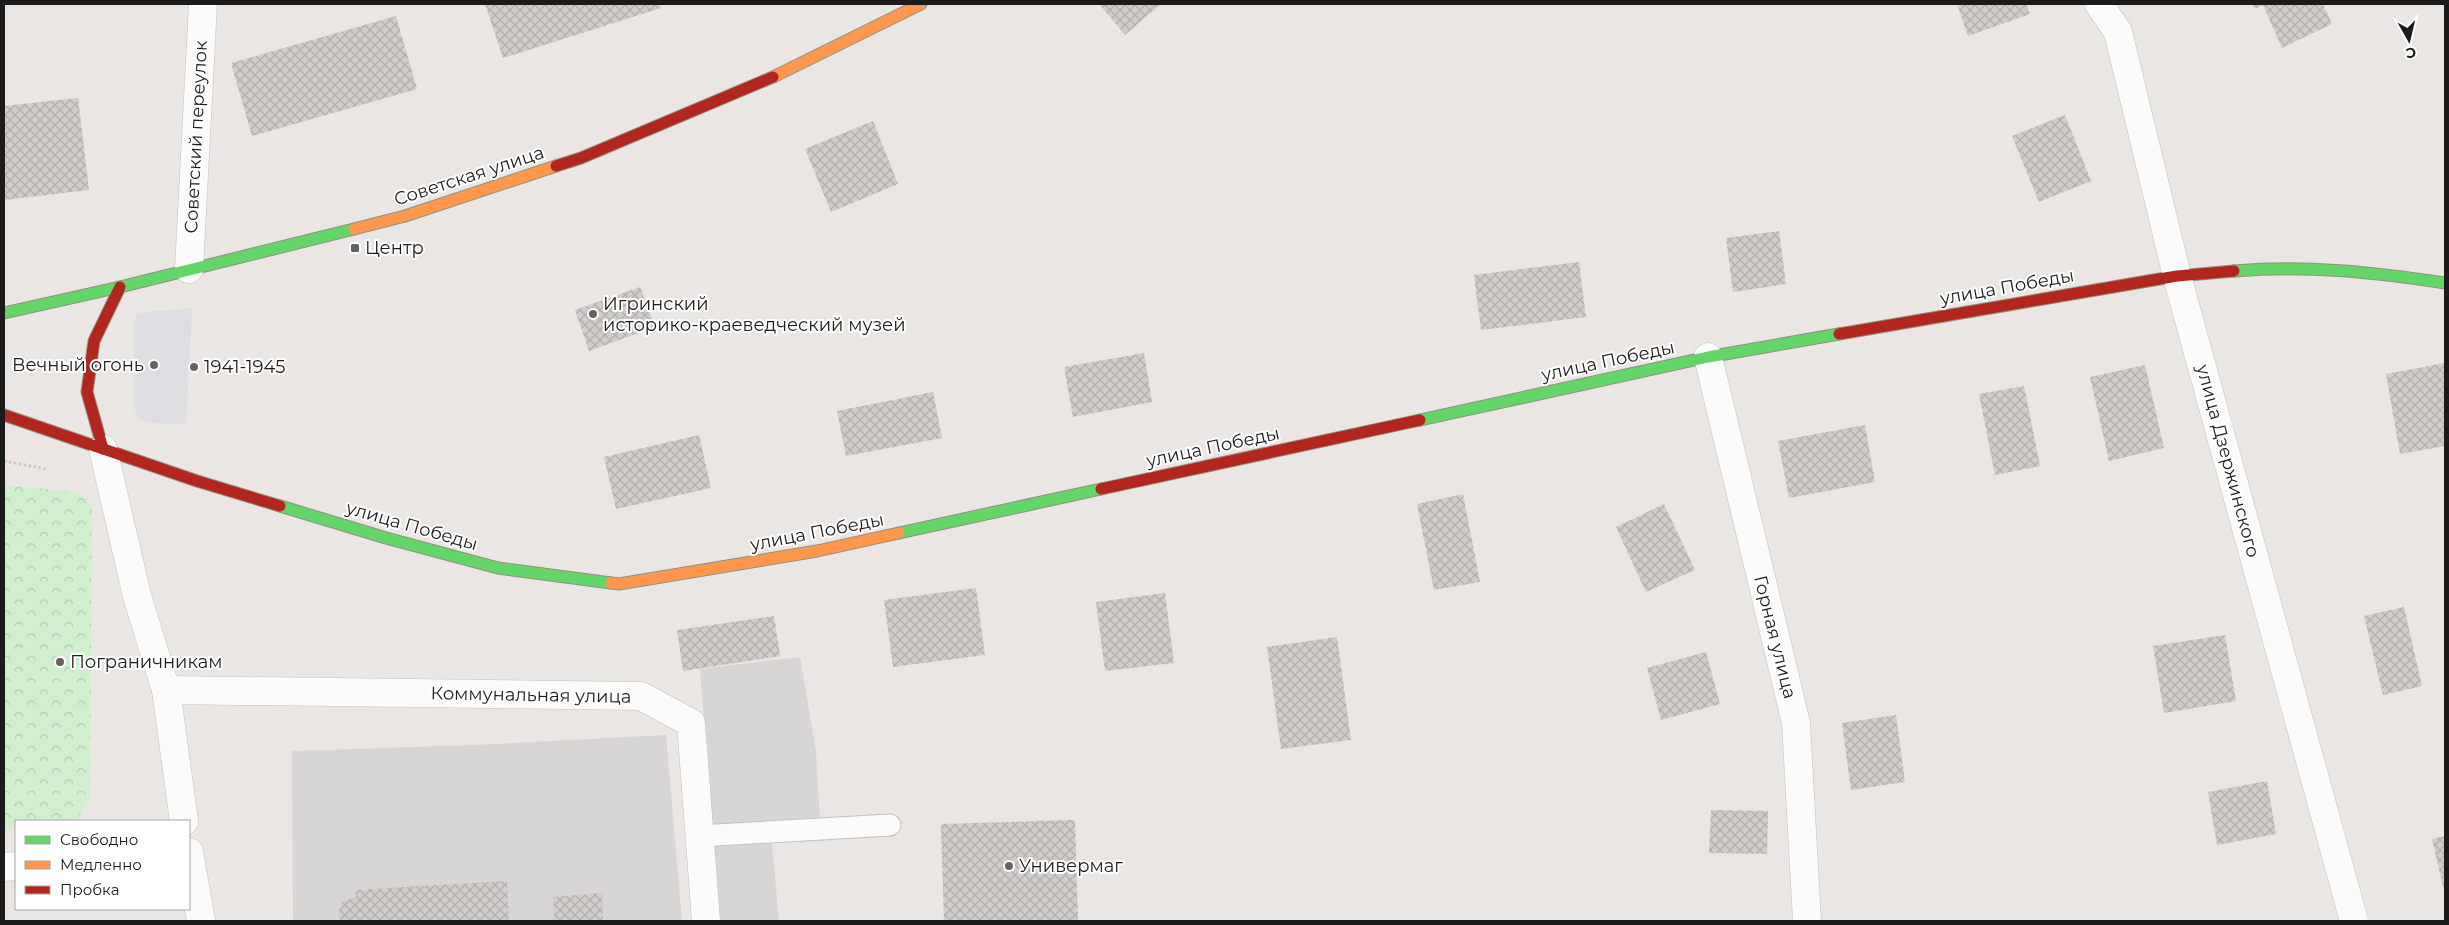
<svg xmlns="http://www.w3.org/2000/svg" width="2449" height="925" viewBox="0 0 2449 925" font-family="Montserrat,sans-serif">
  <defs>
    <pattern id="park-crowns" width="20" height="18" patternUnits="userSpaceOnUse" patternTransform="scale(1.25)"><rect width="20" height="18" fill="#d0efce"/><path d="M2 6a3 3 0 1 1 6 0M12 15a3 3 0 1 1 6 0" fill="none" stroke="#b2ccb0"/></pattern>
    <pattern id="building-cross-hatch" width="8" height="8" patternUnits="userSpaceOnUse" patternTransform="scale(1.25)"><rect width="8" height="8" fill="#d0ccca"/><path d="M0 0l8 8M0 8l8-8" fill="none" stroke="#b2afad"/></pattern>
  </defs>
  <rect width="100%" height="100%" fill="#e9e6e3"/>
  <path fill="#d8d6d5" d="M800 657 816 751 821 837 772 843 779 921H719L700 669Z"/>
  <path fill="#d7d6d5" d="M666 735 682 921H293L292 751 477 745Z"/>
  <path fill="url(#park-crowns)" d="M4 485 68 491 81 495 92 506 90 798 82 813 72 821H16V828L4 829Z"/>
  <path fill="#dedde2" d="M192 308 186 425 146 422 138 418 134 407V322L137 313Z"/>
  <g fill="url(#building-cross-hatch)">
    <path d="M485 4H659L661 8 503 58Z"/>
    <path d="M1099 4H1161L1125 35Z"/>
    <path d="M1957 4H2026L2030 14 1968 36Z"/>
    <path d="M2252 4H2323L2332 24 2282 48 2263 5 2255 9Z"/>
    <path d="M396 16 417 89 252 136 231 63Z"/>
    <path d="M78 98 89 190 4 200V106Z"/>
    <path d="M2065 115 2091 181 2039 202 2012 136Z"/>
    <path d="M873 121 898 184 831 212 805 149Z"/>
    <path d="M1779 231 1786 284 1733 292 1726 238Z"/>
    <path d="M1579 262 1586 317 1481 330 1474 275Z"/>
    <path d="M640 287 655 327 589 351 575 310Z"/>
    <path d="M1144 353 1152 402 1073 417 1064 367Z"/>
    <path d="M2445 363V446L2400 454 2386 374Z"/>
    <path d="M2145 365 2164 448 2109 461 2090 377Z"/>
    <path d="M2024 386 2040 466 1995 475 1979 394Z"/>
    <path d="M933 392 942 438 846 456 837 411Z"/>
    <path d="M1865 425 1875 482 1789 498 1778 441Z"/>
    <path d="M699 435 711 488 616 509 604 457Z"/>
    <path d="M1463 494 1480 582 1434 590 1417 504Z"/>
    <path d="M1664 504 1695 570 1646 592 1616 527Z"/>
    <path d="M976 588 985 655 893 667 884 600Z"/>
    <path d="M1165 593 1174 663 1105 671 1096 602Z"/>
    <path d="M2404 607 2422 686 2383 695 2364 616Z"/>
    <path d="M774 616 780 656 683 671 677 630Z"/>
    <path d="M2225 635 2236 701 2164 713 2153 646Z"/>
    <path d="M1337 637 1351 740 1281 749 1267 647Z"/>
    <path d="M1706 652 1720 704 1661 720 1647 668Z"/>
    <path d="M1896 715 1905 782 1851 790 1842 723Z"/>
    <path d="M2267 781 2276 834 2217 845 2208 792Z"/>
    <path d="M1711 810 1768 811 1767 854 1709 853Z"/>
    <path d="M1075 820 1078 921H944L941 824Z"/>
    <path d="M2445 836V887H2443L2432 839Z"/>
    <path d="M507 881 509 921H341L338 914 342 902 356 897 355 890Z"/>
    <path d="M602 893 603 921H544L554 919 553 897Z"/>
  </g>
  <g fill="none" stroke-linecap="round" stroke-linejoin="round">
    <g stroke="#c2c1bf" stroke-width="23">
      <path id="lane" d="M699 836 890 825"/>
    </g>
    <g stroke="#c2c1bf" stroke-width="29">
      <g id="street">
        <path d="M2099 4 2118 32 2177 276 2354 921"/>
        <path d="M189 269 203 4"/>
        <path d="M1708 357 1796 723 1807 921"/>
        <path d="M103 449 137 596 166 690 184 821"/>
        <path d="M166 690 641 696 691 723 706 921"/>
        <path d="M189 852 201 921"/>
        <path d="M4 867 16 866"/>
      </g>
    </g>
    <g stroke="#92917c" stroke-width="13">
      <g id="fast">
        <path d="M2234 271C2306 265 2373 272 2445 283"/>
        <path d="M4 313 120 287 354 229"/>
        <path d="M1420 420 1708 357 1839 334"/>
        <path d="M280 506 386 538 498 568 611 583"/>
        <path d="M899 533 1101 489"/>
      </g>
    </g>
    <g stroke="#92917c" stroke-width="13">
      <g id="slow">
        <path d="M773 77 921 4"/>
        <path d="M354 229 405 216 556 166"/>
        <path d="M611 583 619 584 817 551 899 533"/>
      </g>
    </g>
    <g stroke="#92917c" stroke-width="13">
      <g id="jam">
        <path d="M556 166 581 158 773 77"/>
        <path d="M1839 334 2177 276 2234 271"/>
        <path d="M4 415 197 481 280 506"/>
        <path d="M103 449 87 392 94 341 120 287"/>
        <path d="M1101 489 1420 420"/>
      </g>
    </g>
    <path stroke="#d5c5c4" stroke-width="3" stroke-dasharray="2.5 2.5" stroke-linecap="butt" d="M4 461 46 469"/>
    <use href="#lane" stroke="#fcfbfb" stroke-width="21"/>
    <use href="#street" stroke="#fcfbfb" stroke-width="28"/>
    <use href="#fast" stroke="#63d668" stroke-width="11"/>
    <use href="#slow" stroke="#ff974d" stroke-width="11"/>
    <use href="#jam" stroke="#b3261e" stroke-width="11"/>
  </g>
  <g fill="#636261" stroke="#fff" stroke-width="2">
    <rect x="350" y="243" width="10" height="10" rx="2.5"/>
    <circle cx="593" cy="314" r="5"/>
    <circle cx="154" cy="365" r="5"/>
    <circle cx="194" cy="367" r="5"/>
    <circle cx="60" cy="662" r="5"/>
    <circle cx="1009" cy="866" r="5"/>
  </g>
  <g text-anchor="middle" stroke-width="4" stroke-linejoin="round" paint-order="stroke">
    <g font-size="18" fill="#1b1b1b" stroke="#fff">
      <text transform="translate(196 137) rotate(-87)" y="6">Советский переулок</text>
      <text transform="translate(469 176) rotate(-18)" y="6">Советская улица</text>
      <text transform="translate(2007 287) rotate(-10)" y="6">улица Победы</text>
      <text transform="translate(1608 361) rotate(-12)" y="6">улица Победы</text>
      <text transform="translate(1213 447) rotate(-12)" y="6">улица Победы</text>
      <text transform="translate(2228 461) rotate(75)" y="6">улица Дзержинского</text>
      <text transform="translate(412 526) rotate(16)" y="6">улица Победы</text>
      <text transform="translate(817 532) rotate(-11)" y="6">улица Победы</text>
      <text transform="translate(1775 637) rotate(76)" y="6">Горная улица</text>
      <text transform="translate(531 695) rotate(1)" y="6">Коммунальная улица</text>
    </g>
    <g font-size="18" fill="#1b1b1b" stroke="#fff" text-anchor="start">
      <text x="365" y="254">Центр</text>
      <text x="603" y="310">Игринский<tspan x="603" dy="21">историко-краеведческий музей</tspan></text>
      <text x="144" y="371" text-anchor="end">Вечный огонь</text>
      <text x="204" y="373">1941-1945</text>
      <text x="70" y="668">Пограничникам</text>
      <text x="1019" y="872">Универмаг</text>
    </g>
  </g>
  <rect width="2449" height="925" fill="none" stroke="#1b1b1b" stroke-width="10"/>
  <rect x="15" y="820" width="175" height="90" fill="#ffffff" stroke="#a4a4a4"/>
  <rect x="25" y="836" width="25" height="8" fill="#63d668" stroke="#a4a4a4"/>
  <text x="60" y="845" font-size="15" fill="#1b1b1b">Свободно</text>
  <rect x="25" y="861" width="25" height="8" fill="#ff974d" stroke="#a4a4a4"/>
  <text x="60" y="870" font-size="15" fill="#1b1b1b">Медленно</text>
  <rect x="25" y="886" width="25" height="8" fill="#b3261e" stroke="#a4a4a4"/>
  <text x="60" y="895" font-size="15" fill="#1b1b1b">Пробка</text>
  <g transform="translate(2409 40) rotate(172)" stroke="#ffffff" stroke-width="4" paint-order="stroke">
  <path d="M0-4L9 19L0 12L-9 19Z" fill="#1b1b1b"/>
  <text y="-8" font-size="14" font-weight="bold" text-anchor="middle" fill="#1b1b1b">С</text>
  </g>
</svg>
